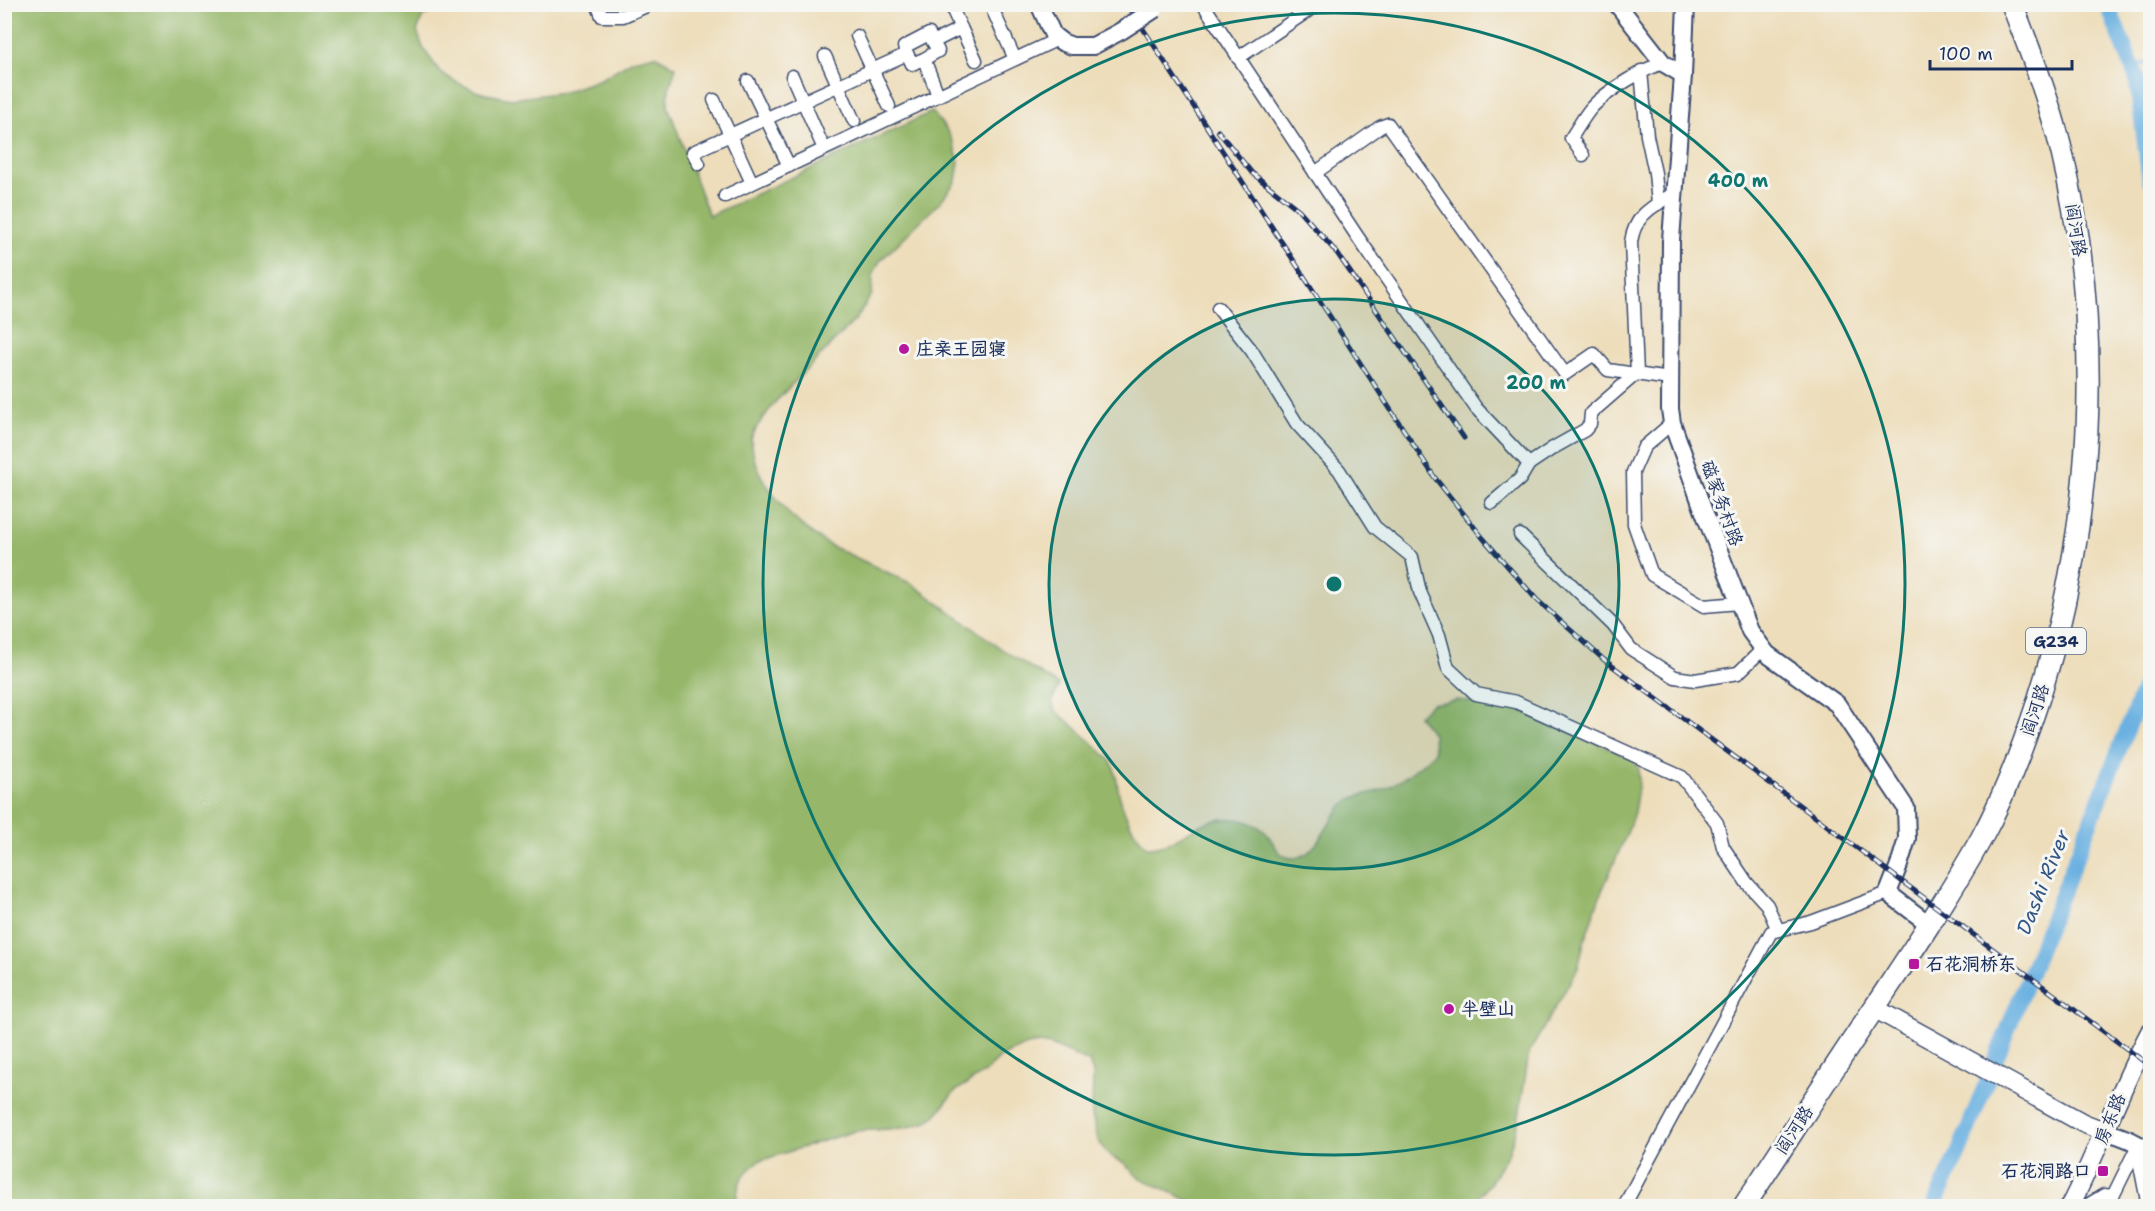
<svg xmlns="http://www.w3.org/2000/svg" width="2155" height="1211" viewBox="0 0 2155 1211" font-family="'Shantell Sans','LXGW WenKai TC',sans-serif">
  <rect width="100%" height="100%" fill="#f6f6f2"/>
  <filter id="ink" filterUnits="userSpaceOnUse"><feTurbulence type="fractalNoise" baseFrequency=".0167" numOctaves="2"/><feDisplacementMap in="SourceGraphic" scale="12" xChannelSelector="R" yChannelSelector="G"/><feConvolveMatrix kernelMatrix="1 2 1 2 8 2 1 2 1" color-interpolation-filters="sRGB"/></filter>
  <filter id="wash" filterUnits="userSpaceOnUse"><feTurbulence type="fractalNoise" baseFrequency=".008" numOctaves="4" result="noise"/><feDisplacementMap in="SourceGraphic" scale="24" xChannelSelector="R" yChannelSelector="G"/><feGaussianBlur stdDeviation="1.35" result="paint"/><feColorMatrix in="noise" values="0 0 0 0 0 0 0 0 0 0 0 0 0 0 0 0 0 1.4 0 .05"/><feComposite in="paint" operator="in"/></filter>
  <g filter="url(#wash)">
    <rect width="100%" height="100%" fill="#edddba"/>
    <path fill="#96b76b" stroke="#587364" stroke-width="1.5" d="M5 5H482L466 8 444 7 423 16 417 31 423 48 440 72 456 82 478 92 511 99 564 92 601 79 633 60 655 55 676 67 669 89 668 106 709 216 932 112 946 129 953 142 959 162 956 181 941 201 880 261 873 275 872 294 856 319 776 401 758 425 751 439 754 458 761 476 773 494 790 515 805 528 829 545 912 584 1006 652 1059 685 1052 702 1055 710C1066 720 1109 755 1113 765 1117 775 1117 787 1120 798 1125 816 1134 834 1147 847 1176 848 1194 820 1223 819 1238 818 1253 821 1265 832 1275 841 1276 858 1293 858 1317 858 1329 817 1344 804 1354 795 1366 795 1378 791 1396 786 1421 766 1434 753L1433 734 1418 716 1431 704 1457 700 1517 707 1633 759 1639 769V782L1634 812 1627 833 1601 893 1584 942 1578 968 1529 1053 1518 1122 1509 1152 1491 1182 1470 1206H1203L1192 1202 1138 1177 1124 1163 1115 1159 1105 1151 1098 1140 1092 1115 1093 1073 1089 1062 1051 1045 1039 1043 1027 1045 1002 1056 984 1073 954 1092 937 1114 927 1122 905 1128 855 1131 759 1161C741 1174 736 1185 737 1206H5Z"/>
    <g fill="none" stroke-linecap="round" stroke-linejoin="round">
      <path stroke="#6bb1e1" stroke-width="3" d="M2132 67 2150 62"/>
      <g stroke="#6bb1e1" stroke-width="16">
        <path d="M2107 4 2136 76 2150 180"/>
        <path d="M1934 1206 1958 1154 2150 672"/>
      </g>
    </g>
  </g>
  <g filter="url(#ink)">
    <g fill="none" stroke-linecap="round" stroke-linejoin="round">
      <g stroke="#3a496c" stroke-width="15">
        <g id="street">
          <path d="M597 4 602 16H623L651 4"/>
          <path d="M950 4 961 28"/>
          <path d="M990 4 1015 59"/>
          <path d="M1203 4 1357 236 1476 408 1529 464"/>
          <path d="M857 36 889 106"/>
          <path d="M933 42 961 28 976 60"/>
          <path d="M825 56 854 121"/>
          <path d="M1238 58 1318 4"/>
          <path d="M924 59 938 51 929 34 904 47 912 64 924 59 938 95"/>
          <path d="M1641 71 1647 136 1655 173 1658 204"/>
          <path d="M792 76 824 149"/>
          <path d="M748 81 789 166"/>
          <path d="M714 100 752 183"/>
          <path d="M1583 155 1571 138C1578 128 1584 116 1592 107 1607 91 1643 69 1663 63"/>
          <path d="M699 164 693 152 907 54"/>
          <path d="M1315 173 1380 127 1388 124 1565 374 1594 354 1608 370 1670 379"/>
          <path d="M725 196 1058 39"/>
          <path d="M1218 308 1252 351 1297 424 1339 470 1375 527 1412 557 1420 592 1439 635 1448 668 1476 694 1516 702 1682 777 1717 823 1723 847 1747 883 1767 905 1778 930"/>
          <path d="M1672 423 1644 447 1633 472 1634 524 1652 575 1704 606 1739 603"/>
          <path d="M1492 503 1520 479 1529 464 1553 448 1585 430 1590 424 1591 413 1637 373 1631 242C1635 214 1653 207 1674 193"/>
          <path d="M1520 535 1613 625 1631 649 1675 677 1695 680 1738 673 1763 649"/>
          <path d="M2139 1147V1160L2148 1206"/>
          <path d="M1624 1206 1771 932 1811 922 1888 893"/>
          <path d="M2086 1206 2104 1195 2113 1196 2139 1143"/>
        </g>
      </g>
      <g stroke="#3a496c" stroke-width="20">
        <g id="secondary">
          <path d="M1039 4 1053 35 1062 42 1072 46H1093L1121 31"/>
          <path d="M1617 4 1663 63 1683 75"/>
          <path d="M1686 4 1683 75 1671 240 1670 409 1672 423 1704 512 1750 631 1767 654 1837 704 1906 808 1907 839 1899 865 1888 893 1930 925"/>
          <path d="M2106 1132C2123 1136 2136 1141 2150 1152"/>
        </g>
      </g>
      <g stroke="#3a496c" stroke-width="21">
        <g id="primary">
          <path d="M1874 1008 2083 1123 2106 1132"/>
          <path d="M2070 1206C2099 1149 2120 1088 2150 1032"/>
        </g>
      </g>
      <g stroke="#3a496c" stroke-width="24">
        <path id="highway" d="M1744 1206C1787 1141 1829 1075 1873 1010 1910 954 1948 898 1981 839 2004 797 2021 752 2036 707 2094 531 2105 334 2062 153 2050 102 2031 53 2012 4"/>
      </g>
      <use href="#street" stroke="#fff" stroke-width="12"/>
      <use href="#secondary" stroke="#fff" stroke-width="16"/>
      <use href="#primary" stroke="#fff" stroke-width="18"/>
      <use href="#highway" stroke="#fff" stroke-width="21"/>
      <g stroke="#1b2f5e" stroke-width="5">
        <g id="rail">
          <path d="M1127 4 1435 478 1483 538 1536 599 1603 659 2150 1066"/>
          <path d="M1218 131 1252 173 1299 210 1337 253 1464 438"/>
        </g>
      </g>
      <use href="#rail" stroke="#f6f6f2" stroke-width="3" stroke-dasharray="9" stroke-linecap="butt"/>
      <g stroke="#3a496c" stroke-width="20" stroke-linecap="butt">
        <path id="secondary-bridge" d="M1121 31 1155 9"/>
      </g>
      <use href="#secondary-bridge" stroke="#fff" stroke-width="16"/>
    </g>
  </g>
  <circle cx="1334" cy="584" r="285" fill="#0f766e" fill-opacity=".12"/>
  <g fill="none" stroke="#0f766e" stroke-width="3">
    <circle cx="1334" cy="584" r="285"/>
    <circle cx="1334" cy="584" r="571"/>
  </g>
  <g fill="#b5179e" stroke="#f6f6f2" stroke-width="2">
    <circle cx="904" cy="349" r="6"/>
    <rect x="1908" y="958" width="12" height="12" rx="3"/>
    <circle cx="1449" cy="1009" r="6"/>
    <rect x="2097" y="1165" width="12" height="12" rx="3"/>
  </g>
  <g text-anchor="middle" stroke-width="6" stroke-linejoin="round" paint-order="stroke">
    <rect fill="#f6f6f2" stroke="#5d6b8a" stroke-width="1.5" x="2026" y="628" width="60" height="26" rx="4.5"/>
    <g font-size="16" font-weight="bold" fill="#1b2f5e">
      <text x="2056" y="647">G234</text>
    </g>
    <g font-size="18" fill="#1b2f5e" stroke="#f6f6f2">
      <text transform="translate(2076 230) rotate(81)" y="6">阎河路</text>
      <text transform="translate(1722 503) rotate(70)" y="6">磁家务村路</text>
      <text transform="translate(2035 710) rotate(-72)" y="6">阎河路</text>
      <text transform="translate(2110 1119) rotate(-68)" y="6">房东路</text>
      <text transform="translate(1794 1130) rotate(-57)" y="6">阎河路</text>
    </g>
    <g font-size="18" font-weight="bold" fill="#1b2f5e" stroke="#f6f6f2" text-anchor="start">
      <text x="916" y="355">庄亲王园寝</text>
      <text x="1926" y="970">石花洞桥东</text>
      <text x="1461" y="1015">半壁山</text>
      <text x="2091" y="1177" text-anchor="end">石花洞路口</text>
    </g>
    <g font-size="20" font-style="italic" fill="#335685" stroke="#f6f6f2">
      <text transform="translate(2043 882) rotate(-68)" y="7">Dashi River</text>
    </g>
  </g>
  <circle cx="1334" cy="584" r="9" fill="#0f766e" stroke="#f6f6f2" stroke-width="3"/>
  <g font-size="18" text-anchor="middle" font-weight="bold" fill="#0f766e" stroke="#f6f6f2" stroke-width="6" stroke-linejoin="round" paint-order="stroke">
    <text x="1738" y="187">400 m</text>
    <text x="1536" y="389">200 m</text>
  </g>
  <rect width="2155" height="1211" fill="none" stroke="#f6f6f2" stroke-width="24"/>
  <path d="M1930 60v9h142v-9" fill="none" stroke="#1b2f5e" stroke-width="3"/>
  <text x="1939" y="60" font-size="18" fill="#1b2f5e" stroke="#f6f6f2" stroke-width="4.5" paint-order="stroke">100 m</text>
</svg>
